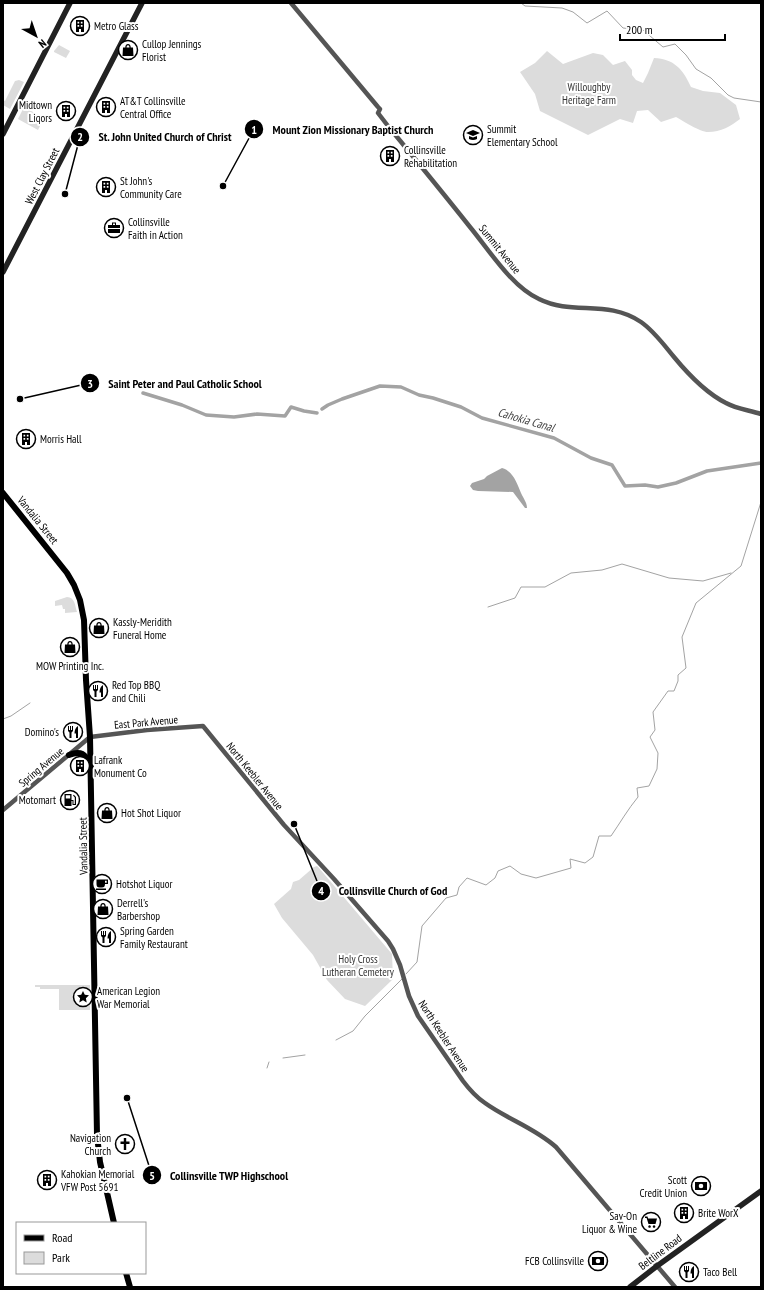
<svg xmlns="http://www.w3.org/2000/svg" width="764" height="1290" viewBox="0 0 764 1290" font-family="'PT Sans Narrow',sans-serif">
  <rect width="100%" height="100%" fill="#fff"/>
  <g fill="#dcdcdc">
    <path d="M59 45 70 51 66 58 54 52V51Z"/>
    <path d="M547 51 563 64 593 53 603 55 613 65 625 61 632 70V75L636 80 643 83 648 73 654 58C674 59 683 69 691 87L703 91 720 93 736 105 740 119C731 126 721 132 708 132 700 132 683 121 676 117L661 122 648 110 637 111 633 123 620 119 588 135 540 111 535 94 520 72 535 63Z"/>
    <path d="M19 80 24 82 10 109 3 105V100L5 101 15 81Z"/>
    <path d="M24 107 44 118 38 130 18 119Z"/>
    <path d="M67 597C75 597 75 606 77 612L65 613V609H63L62 605 55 606V601Z"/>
    <path d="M317 866 319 868 392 954 393 979 365 1006 345 999 327 980 313 955 282 918 274 904 291 889 293 882 299 880 314 867Z"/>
    <path d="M35 985H90V1010H59V989H40V987H35Z"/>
  </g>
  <path fill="#a3a3a3" d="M502 468C513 471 517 483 521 493 523 498 527 502 527 508H525L513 492 478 491 473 490 470 486 472 483 484 479 487 476Z"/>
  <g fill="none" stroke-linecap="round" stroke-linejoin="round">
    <g stroke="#a3a3a3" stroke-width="1">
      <path d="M521 3 525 6 562 8 573 12 587 23 607 11 623 28 643 30 663 47 675 44 686 55 696 69 711 78 728 95 734 98 761 102"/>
      <path d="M488 607 515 598 521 587H545L571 573 602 570 622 564 669 578 703 581 731 573"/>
      <path d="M3 719 11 716 30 703"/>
      <path d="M406 974 417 962 422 926 446 898 457 895 459 887 467 878 486 885 495 878 498 871 510 866 521 874 536 878 571 868 570 859 585 863 593 857 599 836H611C620 823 628 809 638 797L637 788 649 786 657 769 658 753 650 737 655 730 653 712 668 691H674L678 681V675L686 668 682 637 696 603 741 566 761 502"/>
      <path d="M336 1040 353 1031 365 1016 402 979"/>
      <path d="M283 1058 305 1055"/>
      <path d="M267 1068 269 1062"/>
    </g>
    <g stroke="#a3a3a3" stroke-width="3.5">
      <path d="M143 393 182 405 206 415 234 417 257 414 285 416 291 407 304 411 317 413"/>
      <path d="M322 409 328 405 342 399 380 386 401 387 419 395 433 398 461 407 482 418 554 438 591 458 612 465 625 486 645 485 658 487 676 483 707 471 761 463"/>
    </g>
    <g stroke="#555" stroke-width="4.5">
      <path d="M291 3 378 107 380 109 378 113 388 126C416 160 443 193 470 227 489 250 512 287 539 299 573 316 607 299 641 322 654 331 664 345 674 357 688 374 706 393 726 403 737 409 749 410 761 414"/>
      <path d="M3 810 90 737 147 730 203 726 284 825 334 879 388 941 393 949 400 965 409 996 418 1016 463 1081C469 1089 476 1097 485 1103 507 1119 535 1128 556 1147L675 1287"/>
    </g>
    <g stroke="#222" stroke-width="5.5">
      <path d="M3 134 70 3"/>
      <path d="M3 272 142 3"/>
      <path d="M630 1287 657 1266 761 1191"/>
    </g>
    <g stroke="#000" stroke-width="6">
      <path d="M3 493 67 573 74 585 80 600 84 620 86 680 90 737 97 1135 100 1162 114 1223"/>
      <path d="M69 755C81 750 85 754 91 765"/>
      <path d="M126 1273 130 1287"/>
    </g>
  </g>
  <defs>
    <g id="building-ring" transform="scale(1)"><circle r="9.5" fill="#fff" stroke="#000" stroke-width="1.5"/><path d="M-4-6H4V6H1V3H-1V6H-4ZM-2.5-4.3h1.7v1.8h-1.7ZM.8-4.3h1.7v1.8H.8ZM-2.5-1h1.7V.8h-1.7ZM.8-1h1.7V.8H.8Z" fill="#000"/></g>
    <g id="shop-ring" transform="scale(1)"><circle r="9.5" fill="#fff" stroke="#000" stroke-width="1.5"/><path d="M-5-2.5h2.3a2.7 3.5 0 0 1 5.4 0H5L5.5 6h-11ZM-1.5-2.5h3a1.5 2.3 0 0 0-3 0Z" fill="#000"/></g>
    <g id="school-ring" transform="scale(1)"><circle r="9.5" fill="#fff" stroke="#000" stroke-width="1.5"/><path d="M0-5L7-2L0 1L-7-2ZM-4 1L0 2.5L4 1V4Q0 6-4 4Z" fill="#000"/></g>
    <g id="office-ring" transform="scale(1)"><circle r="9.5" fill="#fff" stroke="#000" stroke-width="1.5"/><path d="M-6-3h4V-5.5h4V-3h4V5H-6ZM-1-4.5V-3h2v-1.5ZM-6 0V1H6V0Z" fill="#000"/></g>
    <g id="restaurant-ring" transform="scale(1)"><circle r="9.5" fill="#fff" stroke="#000" stroke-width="1.5"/><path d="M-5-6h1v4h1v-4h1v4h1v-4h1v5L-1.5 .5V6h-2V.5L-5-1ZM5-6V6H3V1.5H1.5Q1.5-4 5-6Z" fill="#000"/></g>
    <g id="fuel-ring" transform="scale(1)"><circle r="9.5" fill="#fff" stroke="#000" stroke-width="1.5"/><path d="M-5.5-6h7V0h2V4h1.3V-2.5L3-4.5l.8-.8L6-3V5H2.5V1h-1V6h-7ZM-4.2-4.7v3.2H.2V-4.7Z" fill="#000"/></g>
    <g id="cafe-ring" transform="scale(1)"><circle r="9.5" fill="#fff" stroke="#000" stroke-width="1.5"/><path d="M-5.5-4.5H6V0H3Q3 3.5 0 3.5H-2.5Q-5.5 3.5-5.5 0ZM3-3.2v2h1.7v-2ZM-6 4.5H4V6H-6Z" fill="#000"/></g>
    <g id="sight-ring" transform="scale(1)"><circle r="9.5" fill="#fff" stroke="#000" stroke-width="1.5"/><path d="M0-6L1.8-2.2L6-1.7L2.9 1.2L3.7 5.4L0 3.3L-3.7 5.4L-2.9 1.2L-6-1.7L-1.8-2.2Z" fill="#000"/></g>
    <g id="church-ring" transform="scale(1)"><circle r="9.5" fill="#fff" stroke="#000" stroke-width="1.5"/><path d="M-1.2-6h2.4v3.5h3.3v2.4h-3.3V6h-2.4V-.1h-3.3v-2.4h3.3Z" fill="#000"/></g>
    <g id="bank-ring" transform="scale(1)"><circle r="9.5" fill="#fff" stroke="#000" stroke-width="1.5"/><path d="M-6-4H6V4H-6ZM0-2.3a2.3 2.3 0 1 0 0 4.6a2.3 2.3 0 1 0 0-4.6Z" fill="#000"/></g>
    <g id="supermarket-ring" transform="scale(1)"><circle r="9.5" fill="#fff" stroke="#000" stroke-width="1.5"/><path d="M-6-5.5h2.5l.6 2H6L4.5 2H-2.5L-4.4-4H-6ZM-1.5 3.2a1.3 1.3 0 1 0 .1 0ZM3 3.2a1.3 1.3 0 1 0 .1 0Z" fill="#000"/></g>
  </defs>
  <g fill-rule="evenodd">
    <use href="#building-ring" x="80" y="26"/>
    <use href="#shop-ring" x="128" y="50"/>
    <use href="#building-ring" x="106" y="107"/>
    <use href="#building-ring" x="66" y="111"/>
    <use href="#school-ring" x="473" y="135"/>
    <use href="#building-ring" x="390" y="156"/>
    <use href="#building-ring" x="106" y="187"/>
    <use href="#office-ring" x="114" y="228"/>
    <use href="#building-ring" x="26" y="439"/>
    <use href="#shop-ring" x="99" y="628"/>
    <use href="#shop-ring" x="70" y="647"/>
    <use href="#restaurant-ring" x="98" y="691"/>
    <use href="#restaurant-ring" x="73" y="732"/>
    <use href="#building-ring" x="80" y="766"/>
    <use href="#fuel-ring" x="70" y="800"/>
    <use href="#shop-ring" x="107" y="813"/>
    <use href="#cafe-ring" x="102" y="884"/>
    <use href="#shop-ring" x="103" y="909"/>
    <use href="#restaurant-ring" x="106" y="937"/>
    <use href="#sight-ring" x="83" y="997"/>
    <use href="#church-ring" x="125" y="1144"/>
    <use href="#building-ring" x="47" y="1180"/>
    <use href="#bank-ring" x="701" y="1186"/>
    <use href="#building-ring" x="684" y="1213"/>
    <use href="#supermarket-ring" x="651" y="1222"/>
    <use href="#bank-ring" x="598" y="1261"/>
    <use href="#restaurant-ring" x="689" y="1272"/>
  </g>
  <g text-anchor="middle" stroke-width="4" stroke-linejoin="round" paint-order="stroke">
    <g font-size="11" fill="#000" stroke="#fff" text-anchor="start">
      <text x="94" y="30">Metro Glass</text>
      <text x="142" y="48">Cullop Jennings<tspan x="142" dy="13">Florist</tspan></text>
      <text x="120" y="105">AT&amp;T Collinsville<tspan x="120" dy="13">Central Office</tspan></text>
      <text x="52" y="109" text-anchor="end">Midtown<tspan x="52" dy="13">Liqors</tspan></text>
      <text x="487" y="133">Summit<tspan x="487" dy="13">Elementary School</tspan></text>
      <text x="404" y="154">Collinsville<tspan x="404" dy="13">Rehabilitation</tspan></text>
      <text x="120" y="185">St John's<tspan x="120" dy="13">Community Care</tspan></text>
      <text x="128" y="226">Collinsville<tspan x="128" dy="13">Faith in Action</tspan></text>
      <text x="40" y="443">Morris Hall</text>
      <text x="113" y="626">Kassly-Meridith<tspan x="113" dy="13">Funeral Home</tspan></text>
      <text x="70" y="670" text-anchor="middle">MOW Printing Inc.</text>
      <text x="112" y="689">Red Top BBQ<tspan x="112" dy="13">and Chili</tspan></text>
      <text x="59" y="736" text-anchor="end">Domino's</text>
      <text x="94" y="764">Lafrank<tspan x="94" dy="13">Monument Co</tspan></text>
      <text x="56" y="804" text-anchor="end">Motomart</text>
      <text x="121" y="817">Hot Shot Liquor</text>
      <text x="116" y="888">Hotshot Liquor</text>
      <text x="117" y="907">Derrell's<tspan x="117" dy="13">Barbershop</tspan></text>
      <text x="120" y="935">Spring Garden<tspan x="120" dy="13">Family Restaurant</tspan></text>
      <text x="97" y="995">American Legion<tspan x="97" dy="13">War Memorial</tspan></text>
      <text x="111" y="1142" text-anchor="end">Navigation<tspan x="111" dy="13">Church</tspan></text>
      <text x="61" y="1178">Kahokian Memorial<tspan x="61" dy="13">VFW Post 5691</tspan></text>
      <text x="687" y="1184" text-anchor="end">Scott<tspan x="687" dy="13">Credit Union</tspan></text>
      <text x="698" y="1217">Brite WorX</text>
      <text x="637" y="1220" text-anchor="end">Sav-On<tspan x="637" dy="13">Liquor &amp; Wine</tspan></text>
      <text x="584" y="1265" text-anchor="end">FCB Collinsville</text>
      <text x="703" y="1276">Taco Bell</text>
    </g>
    <g font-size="11" fill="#333" stroke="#fff">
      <text x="589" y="91">Willoughby<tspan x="589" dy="13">Heritage Farm</tspan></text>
      <text x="358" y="963">Holy Cross<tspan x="358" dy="13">Lutheran Cemetery</tspan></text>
    </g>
    <g font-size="11" fill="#000" stroke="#fff">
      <text transform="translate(42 176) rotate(-63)" y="4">West Clay Street</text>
      <text transform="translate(500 249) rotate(51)" y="4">Summit Avenue</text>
      <text transform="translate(38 520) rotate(51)" y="4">Vandalia Street</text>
      <text transform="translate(146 722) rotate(-5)" y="4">East Park Avenue</text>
      <text transform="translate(41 767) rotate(-40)" y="4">Spring Avenue</text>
      <text transform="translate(255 776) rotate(51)" y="4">North Keebler Avenue</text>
      <text transform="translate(83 846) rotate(-91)" y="4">Vandalia Street</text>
      <text transform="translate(444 1036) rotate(57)" y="4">North Keebler Avenue</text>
      <text transform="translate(660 1252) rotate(-37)" y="4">Beltline Road</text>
    </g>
    <g font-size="12" font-style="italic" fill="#444" stroke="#fff">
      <text transform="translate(526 420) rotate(16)" y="4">Cahokia Canal</text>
    </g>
  </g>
  <path fill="none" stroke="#000" stroke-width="1.5" d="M223 186L254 129M65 194L80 137M20 399L90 383M294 824L321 891M127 1098L152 1175"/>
  <g fill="#000" stroke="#fff" stroke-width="1.5">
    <circle cx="223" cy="186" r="4"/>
    <circle cx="65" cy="194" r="4"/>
    <circle cx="20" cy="399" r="4"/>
    <circle cx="294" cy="824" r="4"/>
    <circle cx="127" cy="1098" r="4"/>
    <circle cx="254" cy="129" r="10"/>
    <circle cx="80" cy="137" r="10"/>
    <circle cx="90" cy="383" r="10"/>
    <circle cx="321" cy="891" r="10"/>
    <circle cx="152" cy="1175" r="10"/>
  </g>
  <g font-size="12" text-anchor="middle" font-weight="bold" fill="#fff">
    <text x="254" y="134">1</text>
    <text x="80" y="141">2</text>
    <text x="90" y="388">3</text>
    <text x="321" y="895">4</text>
    <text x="152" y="1180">5</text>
  </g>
  <g font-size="12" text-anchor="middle" font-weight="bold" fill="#000" stroke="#fff" stroke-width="4" stroke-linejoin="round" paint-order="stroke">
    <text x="353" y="134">Mount Zion Missionary Baptist Church</text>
    <text x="165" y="141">St. John United Church of Christ</text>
    <text x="185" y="388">Saint Peter and Paul Catholic School</text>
    <text x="393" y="895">Collinsville Church of God</text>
    <text x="229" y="1180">Collinsville TWP Highschool</text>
  </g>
  <rect width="764" height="1290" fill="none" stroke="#000000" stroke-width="8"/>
  <rect x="16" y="1222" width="130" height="52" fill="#ffffff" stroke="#999999"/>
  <rect x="24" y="1235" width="20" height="6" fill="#000000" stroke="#999999"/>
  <text x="52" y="1242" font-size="12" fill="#000000">Road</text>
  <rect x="24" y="1252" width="20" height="12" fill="#dcdcdc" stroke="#999999"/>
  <text x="52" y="1262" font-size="12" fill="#000000">Park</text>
  <g transform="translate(36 36) rotate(140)" stroke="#ffffff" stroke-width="3" paint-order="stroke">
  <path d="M0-3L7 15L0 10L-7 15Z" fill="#000000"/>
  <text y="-6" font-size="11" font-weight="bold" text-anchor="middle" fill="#000000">N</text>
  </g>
  <path d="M620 34v6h105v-6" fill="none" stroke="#000000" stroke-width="2"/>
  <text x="626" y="34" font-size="12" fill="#000000" stroke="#ffffff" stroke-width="3" paint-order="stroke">200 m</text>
</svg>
